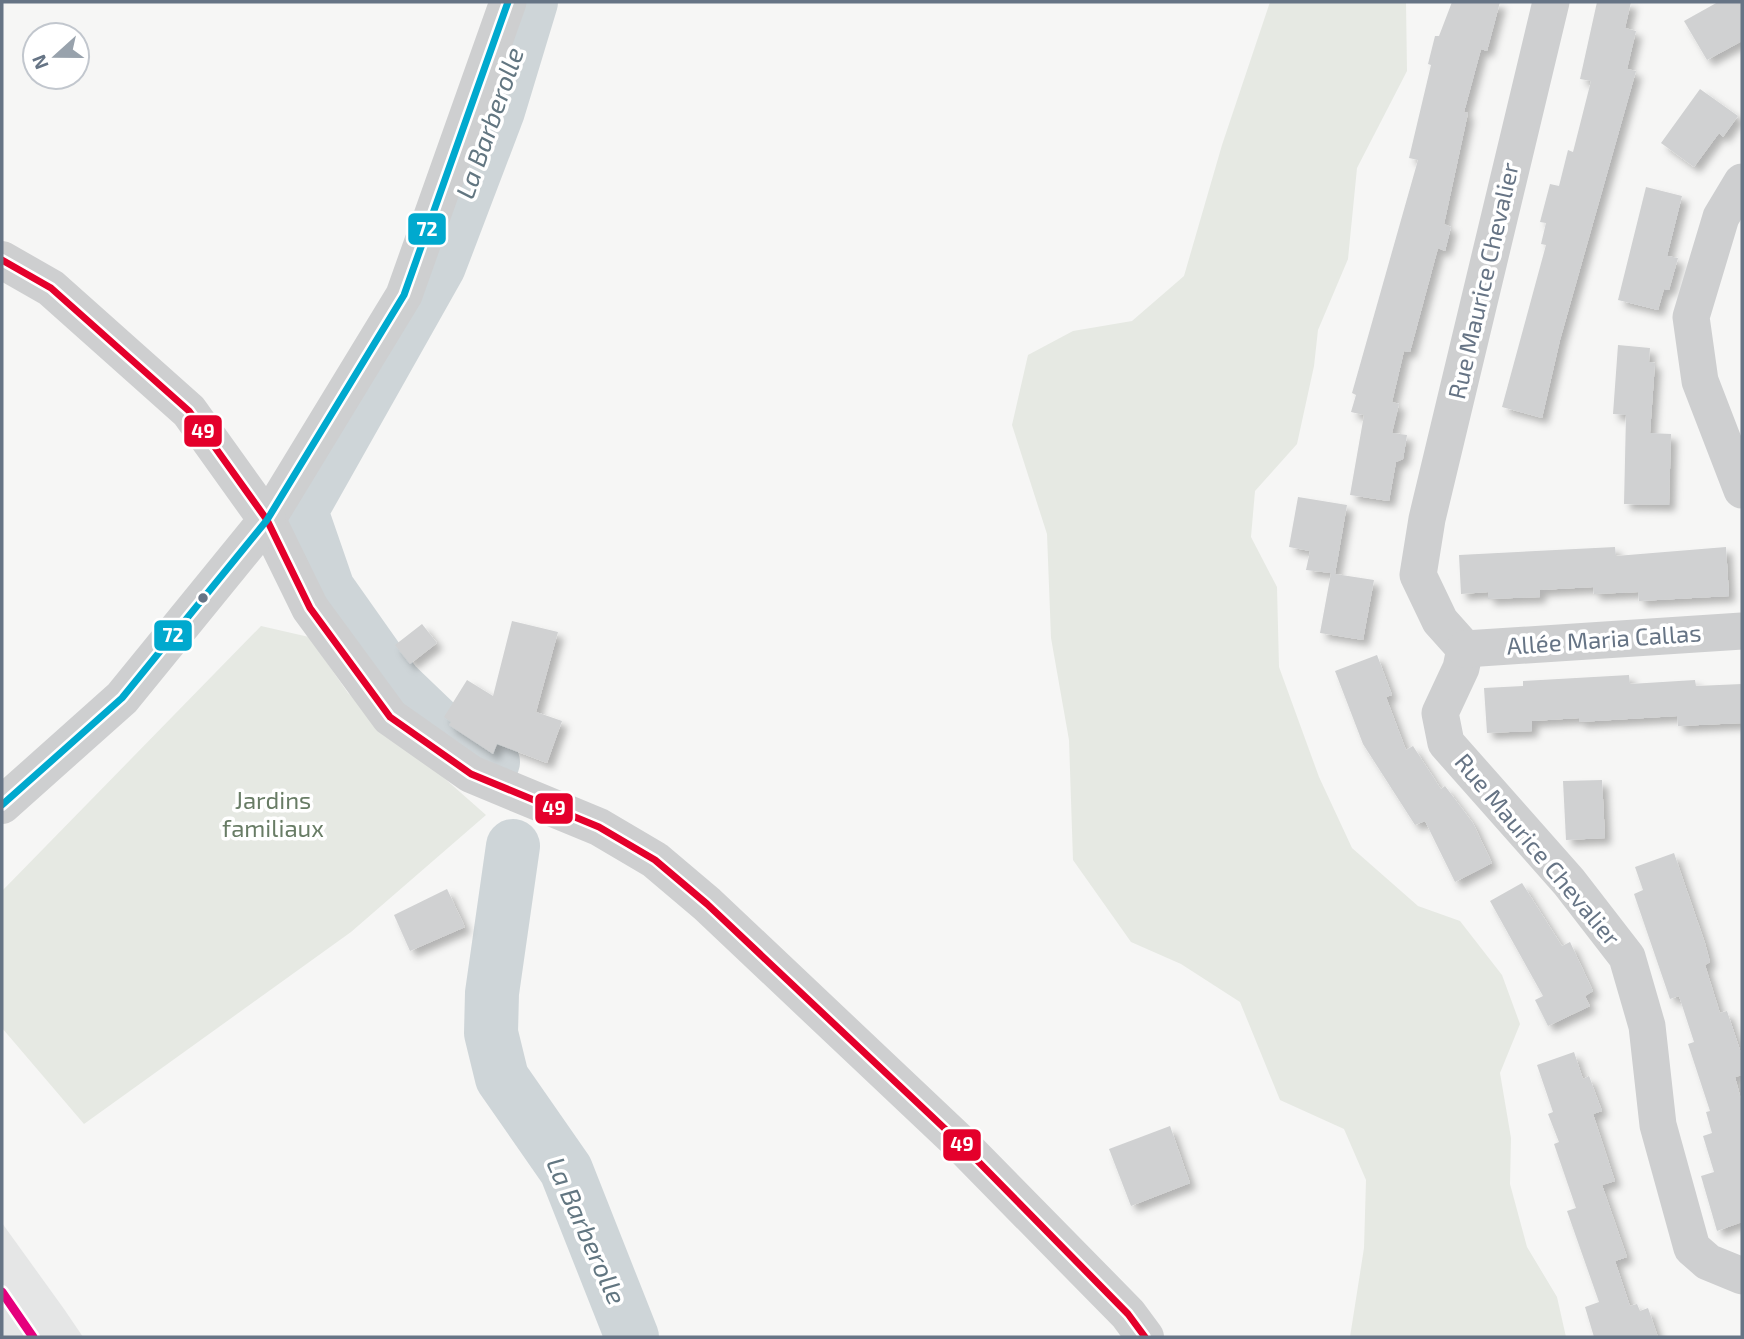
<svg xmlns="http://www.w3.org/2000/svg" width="1744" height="1339" viewBox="0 0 1744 1339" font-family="'Exo 2',sans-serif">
  <defs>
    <filter id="shadow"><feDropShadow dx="6" dy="6" stdDeviation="3.5" flood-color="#0004"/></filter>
  </defs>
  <rect width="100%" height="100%" fill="#f6f6f5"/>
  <path fill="#e5e6e6" d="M2 1223 64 1309 83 1337H2Z"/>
  <g fill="#e6e9e3">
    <path d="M1270 2H1406L1407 71 1357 168 1348 259 1318 330 1314 366 1297 444 1255 491 1251 537 1277 587 1279 667 1319 777 1352 848 1418 906 1460 921 1502 975 1520 1024 1500 1073 1511 1138 1510 1184 1527 1247 1557 1297 1566 1337H1350L1364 1248 1366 1180 1344 1129 1280 1100 1240 1002 1181 964 1131 942 1073 860 1069 740 1051 638 1047 534 1012 425 1028 355 1073 331 1132 321 1184 276 1222 145Z"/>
    <path d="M261 626 309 637 348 693 486 815 351 932 84 1124 2 1028V891Z"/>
  </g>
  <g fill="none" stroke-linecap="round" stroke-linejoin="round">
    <g stroke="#ced5d8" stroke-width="54">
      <path d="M493 762 443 730 395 684 328 589 301 511 439 266 498 111 531 2"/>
      <path d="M513 846 492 993 491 1033 502 1078 566 1170 632 1337"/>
    </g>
  </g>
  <g fill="#d0d1d2" filter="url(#shadow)">
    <path d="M1452 2H1500L1487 51 1481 49 1464 112 1468 113 1444 224 1451 227 1445 251 1438 248 1410 352 1404 351 1392 402 1399 404 1392 433 1407 435 1403 459 1396 462 1389 501 1350 495 1364 415 1351 412 1356 395 1352 393 1418 160 1409 158 1431 65 1428 64 1435 36H1439Z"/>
    <path d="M1597 2H1631L1625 28 1636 31 1627 69 1636 71 1560 340 1542 418 1502 407 1546 245 1541 244 1546 223 1540 222 1550 184 1559 186 1568 150 1573 152 1591 81 1580 79Z"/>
    <path d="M1718 2H1742V41L1707 60 1684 21Z"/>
    <path d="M1700 89 1738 116 1723 137 1719 133 1694 167 1661 143Z"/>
    <path d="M1646 187 1682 196 1667 256 1678 258 1669 290 1664 289 1658 310 1618 300Z"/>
    <path d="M1618 345 1650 348 1649 362 1655 363 1650 433 1671 434 1669 505 1624 504 1626 415 1613 414Z"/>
    <path d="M1298 497 1347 505 1335 574 1374 580 1363 640 1320 633 1331 573 1306 570 1310 551 1289 547Z"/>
    <path d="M1615 547 1616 556 1726 547 1729 596 1639 601 1638 592 1594 594 1593 587 1540 590V597L1488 599V592L1461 594 1459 555Z"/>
    <path d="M512 621 558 632 536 712 562 721 547 763 497 744 493 754 449 725 451 722 444 717 467 680 493 696Z"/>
    <path d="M422 624 437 643 410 664 395 645Z"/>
    <path d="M1377 655 1392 695 1386 697 1406 750 1413 746 1441 789 1445 786 1473 823 1492 863 1455 882 1425 821 1415 825 1363 744 1335 671Z"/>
    <path d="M1629 675 1630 684 1695 680 1696 686 1742 684V723L1678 726 1677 716 1579 722V718L1532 721V731L1487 733 1484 688 1523 686V681Z"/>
    <path d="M1602 780 1605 838 1566 840 1563 781Z"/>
    <path d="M1674 853 1705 943 1710 962 1705 965 1720 1013 1727 1011 1742 1056V1075L1735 1077 1742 1103V1222L1717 1231 1701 1176 1714 1172 1703 1136 1712 1133 1706 1112 1710 1111 1688 1044 1694 1042 1679 996 1670 999 1634 894 1643 890 1635 867Z"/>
    <path d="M1522 883 1562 946 1570 942 1593 991 1585 996 1590 1006 1548 1026 1535 1000 1543 996 1490 901Z"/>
    <path d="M447 889 465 927 410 951 394 915Z"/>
    <path d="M1574 1052 1583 1079 1589 1076 1602 1111 1593 1114 1615 1181 1602 1185 1627 1257 1615 1261 1630 1306 1637 1304 1640 1311 1648 1308 1658 1337H1594L1585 1307 1599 1302 1567 1211 1576 1208 1554 1144 1559 1142 1548 1114 1553 1112 1537 1065Z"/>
    <path d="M1170 1126 1190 1183 1131 1206 1109 1149Z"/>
  </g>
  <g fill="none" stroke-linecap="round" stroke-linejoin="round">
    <g stroke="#cecfd0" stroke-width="37">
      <path d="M1551 2 1427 519 1418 575 1440 621 1465 649 1461 668 1440 713 1446 743 1569 882 1627 957 1647 1026 1658 1125 1692 1248 1708 1262 1742 1276"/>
      <path d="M1742 182 1721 217 1691 317 1700 381 1742 490"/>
      <path d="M267 520 404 295 508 2"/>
      <path d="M1465 649 1742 631"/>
    </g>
    <g stroke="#cecfd0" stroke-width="38">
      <path d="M2 260 51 288 189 411 267 520 310 608 390 717 471 774 599 827 655 860 707 904 960 1143 1128 1314 1145 1337"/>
      <path d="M2 805 122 698 267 520"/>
    </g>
    <g stroke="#fff" stroke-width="12">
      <path id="bus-1" d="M2 260 51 288 189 411 267 520 310 608 390 717 471 774 599 827 655 860 707 904 960 1143 1128 1314 1145 1337"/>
    </g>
    <g stroke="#fff" stroke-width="12">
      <path id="bus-2" d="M2 805 122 698 267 520 404 295 508 2"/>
    </g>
    <use href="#bus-1" stroke="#e4002b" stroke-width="7"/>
    <use href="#bus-2" stroke="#00a9ce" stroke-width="7"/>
    <g stroke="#fff" stroke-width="14">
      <path id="rail-1" d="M2 1292 33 1337"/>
    </g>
    <use href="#rail-1" stroke="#e5007d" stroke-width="9"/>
  </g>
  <circle fill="#667485" stroke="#fff" stroke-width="2.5" cx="203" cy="598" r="6"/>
  <g text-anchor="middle" stroke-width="7" stroke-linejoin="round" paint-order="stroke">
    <g font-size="24" fill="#667485" stroke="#fff">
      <text transform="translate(1484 281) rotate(-77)" y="8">Rue Maurice Chevalier</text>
      <text transform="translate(1604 640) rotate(-4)" y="8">Allée Maria Callas</text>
      <text transform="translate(1537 850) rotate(50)" y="8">Rue Maurice Chevalier</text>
    </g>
    <g font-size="24" fill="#687c65" stroke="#fff">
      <text x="273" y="809">Jardins<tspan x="273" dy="28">familiaux</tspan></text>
    </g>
    <g font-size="26" font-style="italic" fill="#627681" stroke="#fff">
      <text transform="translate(490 123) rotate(-71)" y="9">La Barberolle</text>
      <text transform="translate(586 1231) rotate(66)" y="9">La Barberolle</text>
    </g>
  </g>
  <g stroke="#fff" stroke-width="2.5">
    <rect x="407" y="212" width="40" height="34" rx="7" fill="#00a9ce"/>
    <rect x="183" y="414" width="40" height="34" rx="7" fill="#e4002b"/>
    <rect x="153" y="619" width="40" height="33" rx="7" fill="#00a9ce"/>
    <rect x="534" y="792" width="40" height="33" rx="7" fill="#e4002b"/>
    <rect x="942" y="1128" width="40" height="34" rx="7" fill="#e4002b"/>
  </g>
  <g font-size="19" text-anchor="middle" font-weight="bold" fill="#fff">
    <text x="427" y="236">72</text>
    <text x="203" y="438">49</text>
    <text x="173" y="642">72</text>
    <text x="554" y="815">49</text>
    <text x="962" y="1151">49</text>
  </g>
  <rect width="1744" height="1339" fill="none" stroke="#667485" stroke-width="7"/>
  <g transform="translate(56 56) rotate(249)"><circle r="33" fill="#ffffff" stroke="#c2c7ce" stroke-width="2"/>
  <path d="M0-5L12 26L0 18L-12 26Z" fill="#98a2ac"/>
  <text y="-10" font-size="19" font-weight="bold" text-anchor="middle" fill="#667485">N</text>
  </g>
</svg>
